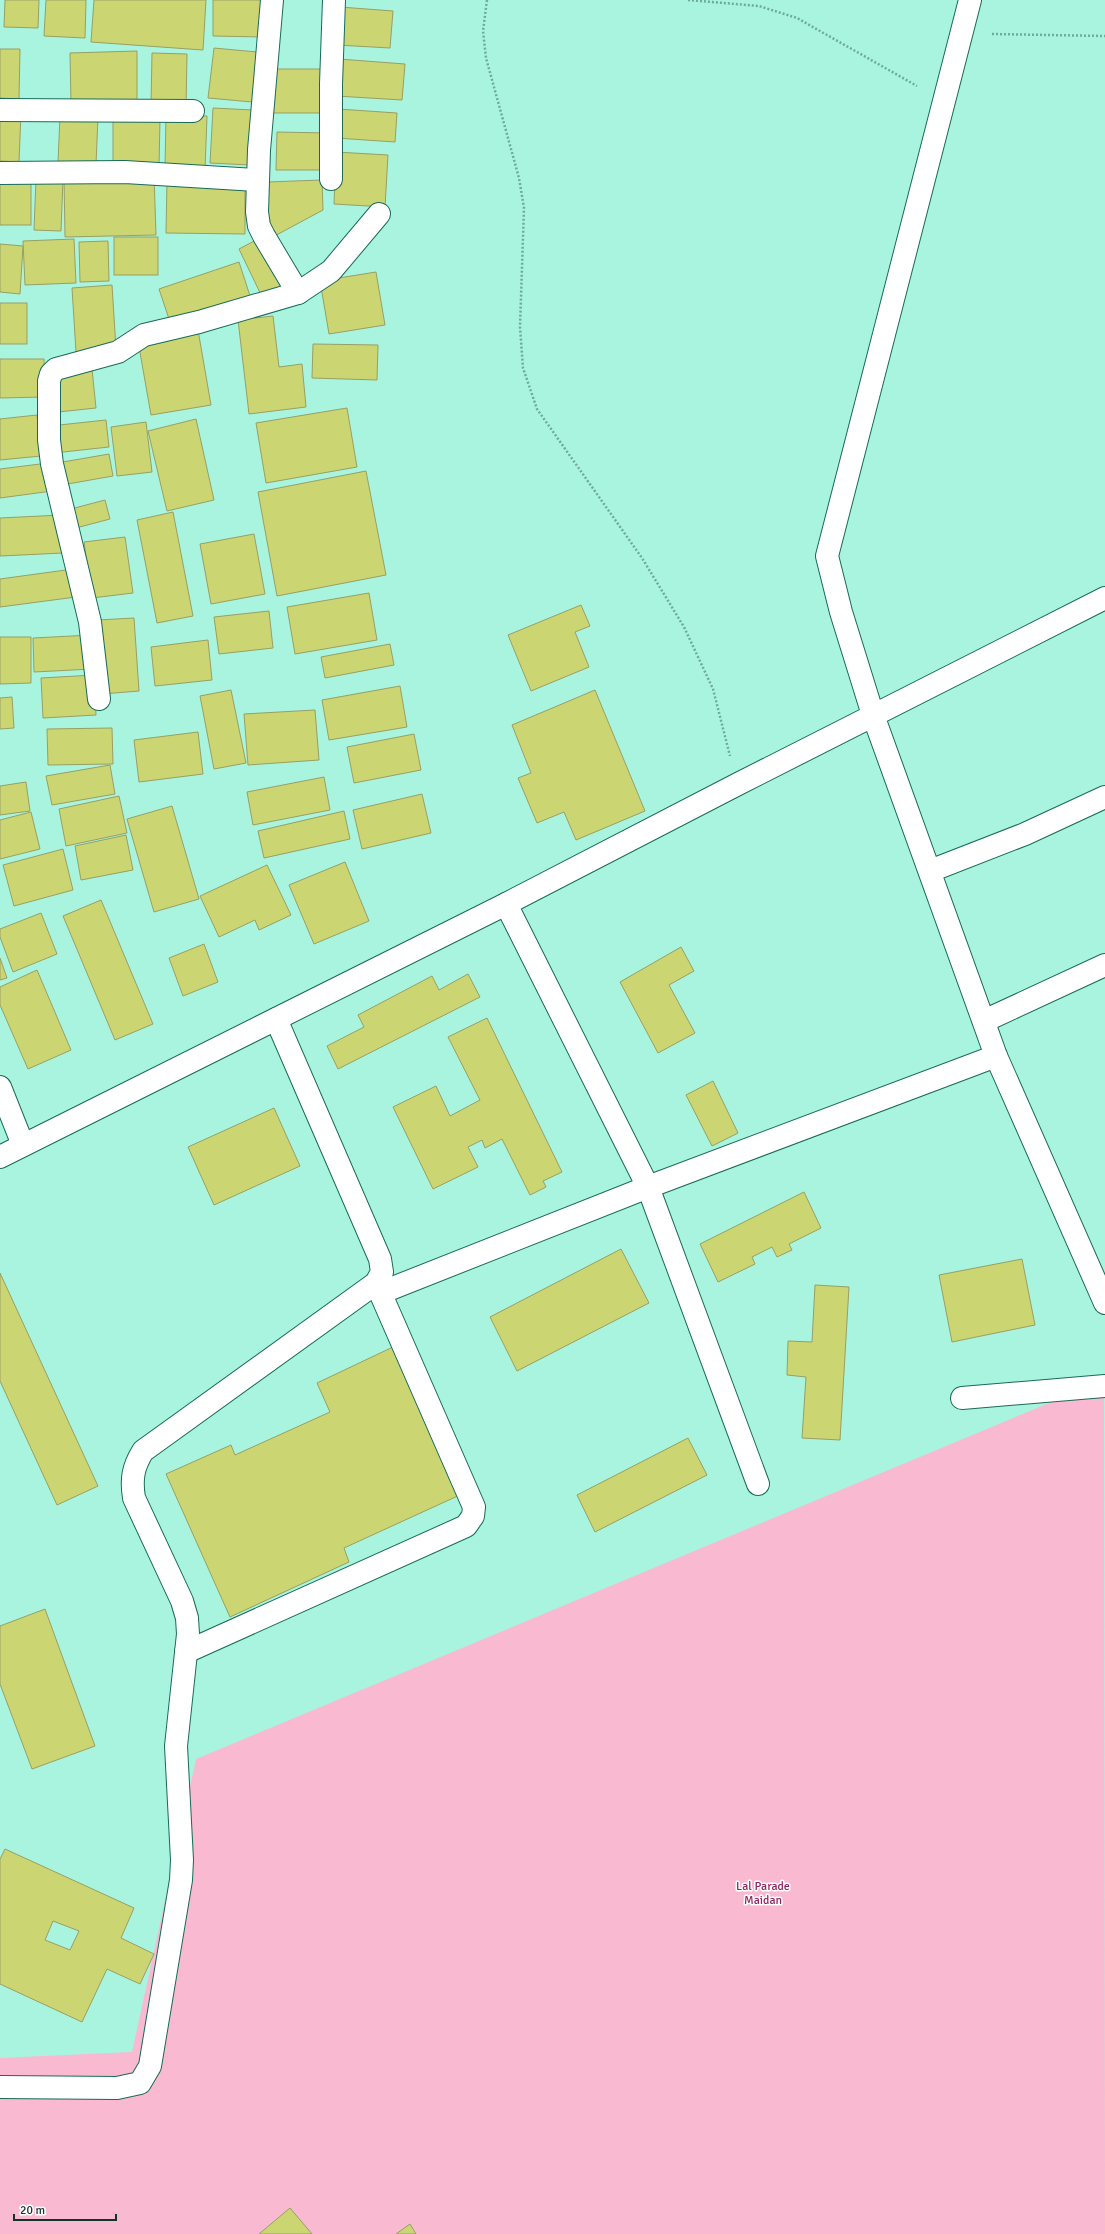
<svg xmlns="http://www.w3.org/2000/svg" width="1105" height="2234" viewBox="0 0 1105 2234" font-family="Signika,sans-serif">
  <rect width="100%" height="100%" fill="#a9f4df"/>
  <path fill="#f9b9d1" d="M1104 1380 1105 2234H0V2058L132 2052 196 1759Z"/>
  <g fill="#cbd672" stroke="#979f64" fill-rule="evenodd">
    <path d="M5 0H39L38 28 4 27Z"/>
    <path d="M46 0H86L85 38 44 36Z"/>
    <path d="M94 0H206L203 50 91 42Z"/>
    <path d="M213 0H265L264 37 213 36Z"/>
    <path d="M340 7 393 11 390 48 337 45Z"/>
    <path d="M214 48 257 52 252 102 208 98Z"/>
    <path d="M0 49H20L19 99 0 98Z"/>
    <path d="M137 51V103L71 104 70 53Z"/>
    <path d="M152 53 187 54 186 107 151 106Z"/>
    <path d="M339 59 405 64 402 100 336 96Z"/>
    <rect x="271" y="69" width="53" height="44"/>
    <path d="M213 108 253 110 250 165 210 163Z"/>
    <path d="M338 109 397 113 395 142 336 138Z"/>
    <path d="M0 111 21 112 19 162 0 161Z"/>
    <path d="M166 115 207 116 205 170 165 168Z"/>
    <path d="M60 116 98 117 96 164 58 162Z"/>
    <path d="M113 118H160L159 168H113Z"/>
    <path d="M277 132 327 133 328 170H276Z"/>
    <path d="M336 152 388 155 385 207 334 204Z"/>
    <path d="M154 175 156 235 65 237 64 177Z"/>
    <path d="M36 179H63L61 231 34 230Z"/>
    <path d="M167 180 245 181V234L166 233Z"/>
    <path d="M322 180 323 210 269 239 267 182Z"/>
    <rect x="0" y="181" width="31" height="44"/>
    <rect x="114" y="237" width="44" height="38"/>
    <path d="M260 238 285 291 264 301 239 249Z"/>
    <path d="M74 239 76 283 25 285 23 241Z"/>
    <path d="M108 241 109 281 80 282 79 242Z"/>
    <path d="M0 244 23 246 20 294 0 292Z"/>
    <path d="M239 262 251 299 171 325 159 289Z"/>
    <path d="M376 272 385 325 329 334 320 281Z"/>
    <path d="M112 285 116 349 76 352 72 288Z"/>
    <rect x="0" y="303" width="27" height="41"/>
    <path d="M273 316 279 367 302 364 306 407 249 414 238 320Z"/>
    <path d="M198 330 211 405 151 415 138 341Z"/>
    <path d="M313 344 378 345 377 380 312 378Z"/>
    <path d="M0 359H44L45 397 0 398Z"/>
    <path d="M92 369 96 408 58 412 54 373Z"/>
    <path d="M347 408 357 467 266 483 256 423Z"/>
    <path d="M37 415 41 456 0 460V419Z"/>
    <path d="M196 419 214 500 167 511 148 431Z"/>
    <path d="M106 420 109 447 54 453 50 426Z"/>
    <path d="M146 422 152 472 117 476 111 427Z"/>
    <path d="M109 454 113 476 62 485 57 463Z"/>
    <path d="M48 463 52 491 0 498V469Z"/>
    <path d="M366 471 386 575 277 596 258 492Z"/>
    <path d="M105 500 110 519 72 529 67 510Z"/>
    <path d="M173 512 193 616 157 623 137 520Z"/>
    <path d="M61 515 63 553 0 556V518Z"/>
    <path d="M254 534 265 594 211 604 200 544Z"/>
    <path d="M125 537 133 593 92 598 84 542Z"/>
    <path d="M73 569 76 597 0 607V579Z"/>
    <path d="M369 593 377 640 295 654 287 607Z"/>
    <path d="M581 605 590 626 575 632 589 667 531 691 508 635Z"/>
    <path d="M269 611 273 648 219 654 214 617Z"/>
    <path d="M134 618 139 691 102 694 98 620Z"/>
    <path d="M91 635 92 669 34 672 33 638Z"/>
    <path d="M0 637H31V683L0 684Z"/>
    <path d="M208 640 212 680 155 686 151 647Z"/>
    <path d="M390 644 394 665 325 678 321 657Z"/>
    <path d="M94 675 96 715 43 718 41 678Z"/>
    <path d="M400 686 407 727 329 740 322 700Z"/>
    <path d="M231 690 246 763 214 769 200 696Z"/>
    <path d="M595 690 645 811 576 840 564 812 537 823 518 778 531 773 512 725Z"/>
    <path d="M12 697 14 728 0 729V698Z"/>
    <path d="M315 710 319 760 248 765 244 714Z"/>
    <path d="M112 728 113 764 48 765 47 729Z"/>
    <path d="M198 732 203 774 139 782 134 740Z"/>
    <path d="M414 734 421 770 354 783 347 747Z"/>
    <path d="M110 765 115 794 52 805 46 776Z"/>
    <path d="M324 777 330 810 253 825 247 792Z"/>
    <path d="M26 782 30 811 0 815V786Z"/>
    <path d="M422 794 431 833 362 849 353 810Z"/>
    <path d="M119 796 127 833 66 846 59 809Z"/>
    <path d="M172 806 199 899 154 912 127 819Z"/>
    <path d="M344 811 350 839 264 858 258 831Z"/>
    <path d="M31 812 40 849 0 859V820Z"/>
    <path d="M126 835 133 870 81 880 75 846Z"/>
    <path d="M63 849 73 890 14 906 3 865Z"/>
    <path d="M345 862 369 921 314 944 289 885Z"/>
    <path d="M267 865 291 915 259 930 255 920 219 937 200 896Z"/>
    <path d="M101 900 153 1024 115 1040 63 916Z"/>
    <path d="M41 913 57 954 13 972 0 937V929Z"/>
    <path d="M204 944 218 982 183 996 169 958Z"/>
    <path d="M681 947 694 971 669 985 695 1033 658 1053 620 982Z"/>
    <path d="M0 958 7 978 0 980Z"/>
    <path d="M37 970 71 1050 28 1069 0 1005V987Z"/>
    <path d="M468 974 480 997 338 1069 327 1046 364 1027 358 1015 432 976 439 990Z"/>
    <path d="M487 1018 562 1172 543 1181 546 1187 530 1195 502 1139 485 1148 482 1140 468 1147 478 1167 433 1189 393 1107 436 1086 450 1116 480 1100 448 1037Z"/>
    <path d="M713 1081 738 1133 712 1146 686 1095Z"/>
    <path d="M274 1108 300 1166 214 1205 188 1147Z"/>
    <path d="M804 1192 821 1228 789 1244 792 1250 777 1257 772 1247 752 1257 755 1264 718 1282 700 1244Z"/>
    <path d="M621 1249 649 1303 517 1371 490 1317Z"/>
    <path d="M1022 1259 1035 1325 952 1342 939 1275Z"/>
    <path d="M0 1273 98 1486 57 1505 0 1381Z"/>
    <path d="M815 1285 849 1287 840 1440 802 1438 806 1377 787 1375 788 1341 812 1342Z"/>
    <path d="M395 1346 462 1494 344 1548 349 1562 230 1617 166 1474 231 1445 235 1455 330 1412 317 1383Z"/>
    <path d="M688 1438 707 1475 595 1532 577 1495Z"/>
    <path d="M45 1609 95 1746 32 1769 0 1684V1626Z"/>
    <path d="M5 1849 134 1908 121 1938 154 1954 140 1984 107 1969 82 2022 0 1984V1859ZM53 1921 79 1931 70 1950 45 1940Z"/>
    <path d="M290 2208 312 2234H259Z"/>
    <path d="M410 2224 416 2234H396Z"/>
  </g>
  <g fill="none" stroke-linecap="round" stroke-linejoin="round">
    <g stroke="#196a58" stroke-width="24">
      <g id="minor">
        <path d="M272 0 259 150 257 212 259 226 264 236 298 293"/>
        <path d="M970 0 827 556 841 612 873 715 996 1056 1105 1303"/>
        <path d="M0 110 193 111"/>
        <path d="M0 173 125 172 257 180"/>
        <path d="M331 179V84L334 0"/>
        <path d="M99 699 90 622 52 464 49 440V381L51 374 56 369 118 352 144 335 199 322 298 293 331 271 379 214"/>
        <path d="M930 871 1025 834 1105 797"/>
        <path d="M506 904 648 1187 758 1484"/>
        <path d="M984 1021 1105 965"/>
        <path d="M0 1087 23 1145"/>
        <path d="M0 1157 506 904 738 784 1105 598"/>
        <path d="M380 1293 648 1187 996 1056"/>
        <path d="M962 1398 1105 1386"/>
        <path d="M186 1652 466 1526 473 1516 474 1507 376 1283"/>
        <path d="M0 2087 117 2088 140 2083 150 2066 181 1880 182 1860 176 1746 188 1634 187 1618 182 1601 134 1498C131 1479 133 1467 143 1451L376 1283 382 1272 380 1259 276 1019"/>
      </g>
    </g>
    <g stroke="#6faa9a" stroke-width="2.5" stroke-dasharray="2 2" stroke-linecap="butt">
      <path d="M487 0 483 31 486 58 519 178 524 208 520 327 523 368 537 409 642 558 684 627 713 689 730 756"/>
      <path d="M688 0 759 6 797 18 917 86"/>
      <path d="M992 34 1105 36"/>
    </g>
    <use href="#minor" stroke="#fff" stroke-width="22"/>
  </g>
  <g text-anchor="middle" stroke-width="3" stroke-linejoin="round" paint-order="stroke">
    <g font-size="12" fill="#92225a" stroke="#fff">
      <text x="763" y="1890">Lal Parade<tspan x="763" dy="14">Maidan</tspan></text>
    </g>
  </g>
  <path d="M14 2214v6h102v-6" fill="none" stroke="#13322a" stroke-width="2"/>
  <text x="20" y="2214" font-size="12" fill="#13322a" stroke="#ffffff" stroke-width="3" paint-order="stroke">20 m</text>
</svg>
